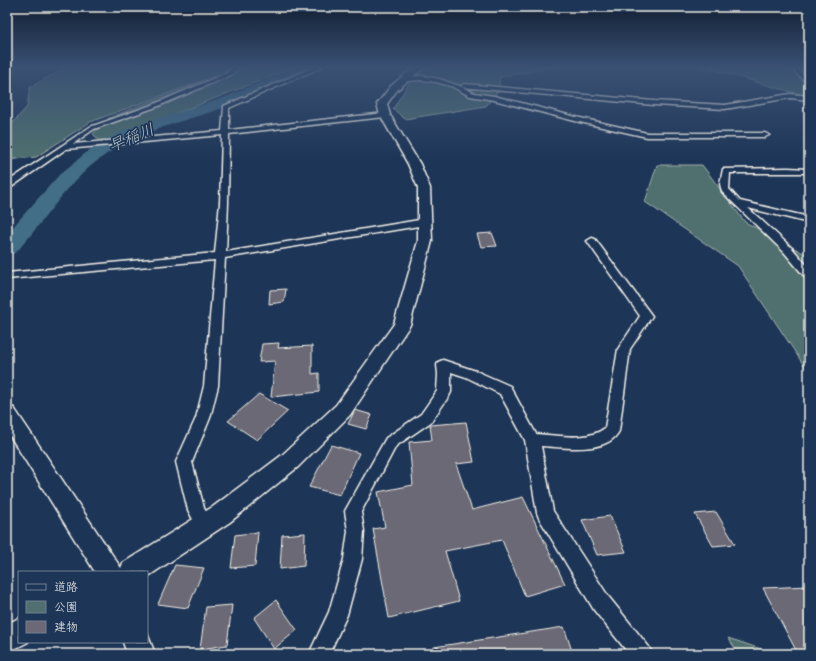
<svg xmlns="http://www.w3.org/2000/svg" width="816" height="661" viewBox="0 0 816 661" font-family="'Indie Flower','Klee One',sans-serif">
  <rect width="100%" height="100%" fill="#1d3557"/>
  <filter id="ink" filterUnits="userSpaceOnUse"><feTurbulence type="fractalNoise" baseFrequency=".025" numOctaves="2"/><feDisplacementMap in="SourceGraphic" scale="8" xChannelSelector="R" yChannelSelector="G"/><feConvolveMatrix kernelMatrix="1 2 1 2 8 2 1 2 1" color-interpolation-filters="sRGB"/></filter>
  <g filter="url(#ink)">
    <g fill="#506f6e" stroke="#a2b0ab">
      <path d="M68 67H228L222 73 233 67H295L180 112 129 138 99 140 93 134 99 127 109 118 215 76 90 122 36 157 7 160V129L27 107 30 87Z"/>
      <path d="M427 67H554L500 77 498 91 486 106 405 119 393 109 411 80Z"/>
      <path d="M704 67H809V97L806 96Z"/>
      <path d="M657 165H702L745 222 809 256V373L738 266 645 202Z"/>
      <path d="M728 638 776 654H739Z"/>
    </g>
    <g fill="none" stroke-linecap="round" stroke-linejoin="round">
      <path fill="#426e87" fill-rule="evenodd" d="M298 67H316L315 70C288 81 261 94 234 104 187 121 137 130 97 161 65 186 45 220 19 249L15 253 7 255V235L18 221 60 174 98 143 132 127 223 98Z"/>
    </g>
    <g fill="#6b6975" stroke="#f4f1e8">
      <path d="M492 233 497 246 481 247 477 234Z"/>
      <path d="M286 289 284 302 269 304 270 290Z"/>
      <path d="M279 343 278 348 312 346V374L319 373V392L271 397 275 361 259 362 262 344Z"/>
      <path d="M259 394 288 411 257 440 228 421Z"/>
      <path d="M355 410 372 415 366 429 348 424Z"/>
      <path d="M466 422 474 462 456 464 472 510 523 497 565 584 525 596 502 540 445 551 459 601 389 618 373 529 385 527 378 492 413 485 409 442 432 440 430 425Z"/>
      <path d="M331 445 359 453 340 495 309 487Z"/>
      <path d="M716 512 735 544 713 546 695 514Z"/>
      <path d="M610 516 626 552 597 555 582 520Z"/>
      <path d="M258 532 255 566 231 568 235 535Z"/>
      <path d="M305 533 304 566 280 569 282 535Z"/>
      <path d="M175 565 204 568 188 608 158 604Z"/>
      <path d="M809 586V654H798L763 588Z"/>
      <path d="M276 600 297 630 274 649 254 618Z"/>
      <path d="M232 605 227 645 200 649 206 607Z"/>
      <path d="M564 627 573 654H434V647Z"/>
    </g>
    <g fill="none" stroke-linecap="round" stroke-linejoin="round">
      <g stroke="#f4f1e8" stroke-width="3">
        <g id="street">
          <path d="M233 67H239L231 75 156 107 94 129 73 144 222 131 224 106 314 67H322L229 108V130L385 113 388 115 385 117 229 134 228 203 226 252 425 219 430 222 425 225 225 258 218 386 210 418 192 462 204 508 213 525 211 531 205 533 199 531 188 510 176 462 196 418 204 386 215 260 7 279V273L215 253 220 203 222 135 66 149 10 188 7 189V182L90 127 152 105 227 73Z"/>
          <path d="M790 67H796L809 80V85Z"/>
          <path d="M422 76 439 79 462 87V85L464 84 654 101 725 105 790 94 809 96V100L790 98 725 109 654 105 462 87 474 93 494 96 576 117 647 133H765L769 135 765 137H647L575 121 494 100 470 96 451 86 436 82 422 80 405 81 402 79 405 77Z"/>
          <path d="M788 168 809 169V173H730L729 189 740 201 809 217V223L748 208 792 248 809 268V278L805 277 784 252 722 192 720 184 723 169Z"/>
          <path d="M592 238 595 239 652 316 630 349 619 431C607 455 562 447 541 446L553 511 608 596 649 647 652 654H629L594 610 539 518 537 513 525 440 500 394 466 377 451 372V392L449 396 431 422 396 446 361 512 364 531 362 559 347 615 329 654H309L329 612 344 559 348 531 345 511 386 438 421 414 437 391 438 374 437 365 438 362 443 360 476 371 510 386 536 434C558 435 587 442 605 428L618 349 640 316 587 241Z"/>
        </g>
      </g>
      <g stroke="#f4f1e8" stroke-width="3">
        <g id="secondary">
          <path d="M7 67H14L11 82 7 85Z"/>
          <path d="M414 67H424L397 90 387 104 390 115 420 164 430 188 432 241 410 325 350 415 298 467 230 522 147 577V572H95L7 431V406L14 408 121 568 123 563 214 506 282 455 336 405 394 324 418 241V188L408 164 380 115 377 104 391 86Z"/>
          <path d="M19 618V642H28L7 653V624Z"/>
          <path d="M147 633 155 654H127L123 642H147Z"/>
        </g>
      </g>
      <use href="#street" fill="#1d3557" fill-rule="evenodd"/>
      <use href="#secondary" fill="#1d3557" fill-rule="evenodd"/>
    </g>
  </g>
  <linearGradient id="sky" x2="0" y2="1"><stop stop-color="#101d30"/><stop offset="0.42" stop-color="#3a5174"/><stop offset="1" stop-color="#3a5174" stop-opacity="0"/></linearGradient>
  <rect width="816" height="160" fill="url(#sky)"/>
  <g text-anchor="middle" stroke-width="3.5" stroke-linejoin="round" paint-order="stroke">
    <g font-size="16" font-style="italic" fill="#b6c3c6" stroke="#1d3557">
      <text transform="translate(131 137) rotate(-23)" y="6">早稲川</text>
    </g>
  </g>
  <rect width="816" height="661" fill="none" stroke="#1d3557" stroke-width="24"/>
  <rect x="12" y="12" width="792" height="637" fill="none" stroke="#f4f1e8" stroke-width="1.5" filter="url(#ink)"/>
  <rect x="18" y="571" width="130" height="72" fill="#1d3557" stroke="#738091"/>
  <rect x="26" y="584" width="20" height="6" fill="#1d3557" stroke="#738091"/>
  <text x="54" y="591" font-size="12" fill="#f4f1e8">道路</text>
  <rect x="26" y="601" width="20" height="12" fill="#506f6e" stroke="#738091"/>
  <text x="54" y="611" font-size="12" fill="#f4f1e8">公園</text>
  <rect x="26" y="621" width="20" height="12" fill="#6b6975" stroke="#738091"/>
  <text x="54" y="631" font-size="12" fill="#f4f1e8">建物</text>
</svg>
